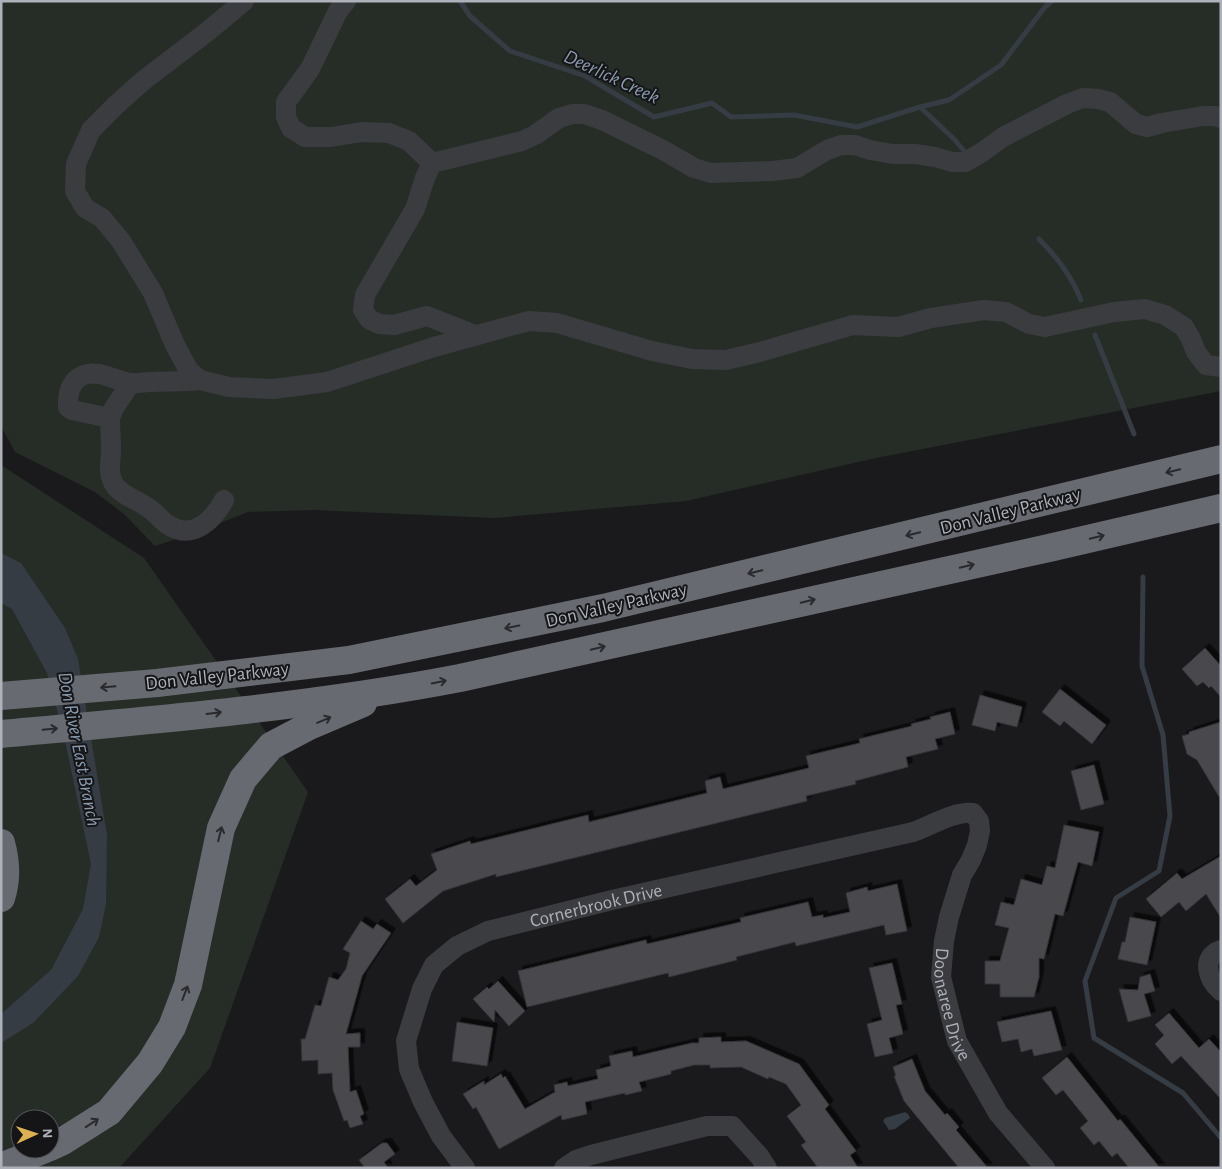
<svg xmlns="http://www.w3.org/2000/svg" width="1222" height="1169" viewBox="0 0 1222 1169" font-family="'Alegreya Sans',sans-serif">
  <defs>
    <filter id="shadow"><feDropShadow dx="4.5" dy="-4.5" stdDeviation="0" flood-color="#0009"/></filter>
  </defs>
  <rect width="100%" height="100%" fill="#1a1a1c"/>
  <g fill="#262d27" fill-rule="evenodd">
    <path d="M1 1H1221V391L876 458 686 501 495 518 314 510 248 512 192 534 155 546 124 514 95 492 15 452 1 426Z"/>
    <path d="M1 465 144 558 308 792 210 1068 119 1168H1ZM20 1119H50V1149H20Z"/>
  </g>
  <g fill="#353c43">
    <path d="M1 553 21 563 65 628 78 659 107 835 106 904 99 937 78 976 33 1023 1 1043V1014L51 970 83 909 91 864 64 736 47 673 12 609 1 603Z"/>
    <path d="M905 1112 908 1114 910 1118 895 1129 889 1130 883 1121 885 1118Z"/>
  </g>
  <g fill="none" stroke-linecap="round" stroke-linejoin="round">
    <g stroke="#353c43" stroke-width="5">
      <path d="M460 1 470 16 510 51 585 76 654 117 712 103 731 117 794 115 857 127 920 107 949 100 1001 65 1045 7 1052 1"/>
      <path d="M920 107 954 139 965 152"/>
      <path d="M1039 239C1057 257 1072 277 1081 300"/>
      <path d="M1095 335 1134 434"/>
      <path d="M1143 577 1142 666 1163 735 1170 816 1159 871 1116 898 1085 981 1094 1038 1183 1093 1221 1138"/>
    </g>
  </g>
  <g fill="#494a4e" stroke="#343438" filter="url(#shadow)">
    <path d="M1205 648 1221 666V697L1211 686 1209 688 1203 682 1197 686 1182 669Z"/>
    <path d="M1060 689 1106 725 1092 744 1064 721 1060 726 1042 712Z"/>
    <path d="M980 695 1022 707 1017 727 997 722 995 731 972 725Z"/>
    <path d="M950 712 955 734 935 739 938 749 906 757 908 767 855 781 856 784 806 796 807 801 496 877V874L443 891 403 923 385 899 410 879 416 886 437 870 431 854 470 841 471 844 588 815 589 822 707 793 705 781 720 777 723 789 809 768 806 756 860 743 859 739 912 726 911 724 931 719 930 717Z"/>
    <path d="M1221 722V800L1197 760 1187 754 1182 736 1189 734V732Z"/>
    <path d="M1094 765 1104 804 1081 810 1071 771Z"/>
    <path d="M1064 825 1099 832 1092 866 1078 862 1063 916 1055 914 1044 959 1039 958V977L1034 997H1000V984H985V961H1000L1009 928 995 925 1001 902 1014 905 1021 879 1042 885 1047 866 1055 868Z"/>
    <path d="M1221 856V918L1206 894 1186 911 1179 902 1161 917 1146 899 1177 873 1182 879Z"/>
    <path d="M897 884 907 931 886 935 884 925 796 946 795 942 736 957 737 960 669 977 668 973 527 1007 518 971 646 940 647 944 741 922 740 918 808 902 812 917 823 915V918L850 912 846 893 867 887 868 891Z"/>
    <path d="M1130 917 1156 922 1147 965 1118 959 1122 942H1125Z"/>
    <path d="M361 921 373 929 377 924 391 933 362 976 346 1034 360 1033V1047H348L350 1092 356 1090 364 1114 360 1116 363 1124 350 1128 347 1120 344 1121 333 1090 332 1073 318 1074V1060L302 1061 301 1039H305L315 1005 321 1006 329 977 338 980 346 969 350 953 343 949Z"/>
    <path d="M892 963 902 1004 896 1005 903 1034 889 1038 893 1053 875 1057 867 1024 882 1020 869 968Z"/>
    <path d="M1150 974 1155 991 1144 994 1151 1016 1128 1022 1119 989 1138 990 1140 977Z"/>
    <path d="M498 981 525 1011 509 1026 495 1010 494 1022 473 999 487 987 489 989Z"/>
    <path d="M1051 1011 1062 1050 1034 1056 1032 1049 1021 1052 1018 1039 1002 1042 997 1022Z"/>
    <path d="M1169 1013 1199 1048 1209 1039 1221 1052V1099L1181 1056 1172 1064 1155 1044 1164 1035 1155 1025Z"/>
    <path d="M457 1022 493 1028 487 1066 452 1061Z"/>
    <path d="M721 1037V1042L746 1041 799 1064 829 1105 825 1109 856 1151 850 1155 858 1168H818L801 1145 806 1142 787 1116 801 1105 786 1084 769 1077 768 1079 741 1067 710 1068V1065H694L671 1071V1074L639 1082 642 1091 625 1095V1093L585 1102 587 1114 562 1120 561 1115 499 1149 476 1107 473 1109 463 1094 484 1081V1085L501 1074 503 1078 505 1076 525 1109 555 1092 554 1085 567 1082 568 1086 598 1079 596 1070 611 1066 609 1056 632 1051 633 1057 692 1043H699V1038Z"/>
    <path d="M1067 1057 1118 1121 1120 1119 1160 1168H1129L1117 1153 1112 1157 1099 1141 1094 1145 1080 1128 1088 1121 1063 1090 1056 1095 1042 1078Z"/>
    <path d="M912 1059 925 1091 945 1115 947 1113 959 1127 956 1130 988 1168H959L904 1101 894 1076H896L893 1067Z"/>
    <path d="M382 1143H387L395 1154 384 1162 388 1168H365L359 1160Z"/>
  </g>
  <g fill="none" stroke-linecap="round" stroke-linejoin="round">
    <g stroke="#3b3c40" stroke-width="20">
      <path d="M244 1 207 32 144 80 116 105 91 130 76 164 75 191 85 208 102 218 121 241 153 293 175 345 189 371 200 380 229 387 273 389 327 382 434 347 529 321 557 323 652 351 692 359 726 360 760 352 853 325 898 327 931 318 984 310 1006 312 1029 324 1045 327 1114 312 1145 309 1165 315 1184 327 1191 339 1196 352 1206 365 1221 367"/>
      <path d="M346 1 338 11 310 69 286 102V117L291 128 305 137H331L362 132 389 133 409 141 432 163 522 141 535 135 559 118 572 114H584L602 120 663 150 694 168 711 173 773 171 797 168 827 150 841 145H855L870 150 893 154H915L935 157 952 162H965L981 153 1003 137 1067 104 1083 98 1098 99 1110 102 1136 124 1147 127 1162 123 1203 116H1215L1221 118"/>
      <path d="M432 163 425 178 415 209 365 295 363 310 369 319 379 324 394 325 427 316 475 335"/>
      <path d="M200 380C183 382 166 381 149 382 143 382 136 384 130 383 119 381 110 376 99 374 76 371 67 386 68 407L72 410 110 418C110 429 111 439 111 449 111 462 107 474 115 486 123 496 137 500 147 507 156 512 162 522 170 526 194 540 214 519 224 500"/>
      <path d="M110 418 114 408 131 383"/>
      <path d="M1221 950C1200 957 1208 980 1221 991"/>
      <path id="s1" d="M465 1168 441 1136 423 1102 409 1069 406 1041 422 989 434 965 457 946 488 931 612 900 913 832C931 826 953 811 973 813L979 821 980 831 977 845 971 860 962 875 949 917 944 941 941 977 957 1041 998 1113 1045 1168"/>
      <path d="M564 1168 576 1160 591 1155 707 1126H732L760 1157 767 1168"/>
    </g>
    <g stroke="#686a71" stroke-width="28">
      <path d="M1 696 157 683 349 660 603 608 1221 459"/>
      <path d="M1 734C154 720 309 707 460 678L1049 548 1221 508"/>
      <path d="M1 843C6 861 7 880 1 898"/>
      <path d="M50 1147 63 1141 109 1112 150 1063 172 1027 188 985 221 828 243 779 271 746 309 726 363 703"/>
      <path d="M1 1167 45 1149"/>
    </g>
  </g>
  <defs><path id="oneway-shaft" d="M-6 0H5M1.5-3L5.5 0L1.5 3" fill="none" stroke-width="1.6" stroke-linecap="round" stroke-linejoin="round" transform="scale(1.25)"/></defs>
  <g stroke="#2a2a2e">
    <use href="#oneway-shaft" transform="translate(1173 471) rotate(166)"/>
    <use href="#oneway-shaft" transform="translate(913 534) rotate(166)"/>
    <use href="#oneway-shaft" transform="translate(1097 537) rotate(-13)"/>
    <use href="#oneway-shaft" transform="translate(967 566) rotate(-13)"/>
    <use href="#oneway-shaft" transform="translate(755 572) rotate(166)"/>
    <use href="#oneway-shaft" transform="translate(808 601) rotate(-13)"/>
    <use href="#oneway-shaft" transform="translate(512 627) rotate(168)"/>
    <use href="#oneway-shaft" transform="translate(598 648) rotate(-13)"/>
    <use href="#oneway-shaft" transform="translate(439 682) rotate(-11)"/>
    <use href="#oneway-shaft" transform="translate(108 687) rotate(175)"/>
    <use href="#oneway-shaft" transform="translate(214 713) rotate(-7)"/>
    <use href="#oneway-shaft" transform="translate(324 720) rotate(-23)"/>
    <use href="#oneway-shaft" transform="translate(50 729) rotate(-5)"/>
    <use href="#oneway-shaft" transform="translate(220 834) rotate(-76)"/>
    <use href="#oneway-shaft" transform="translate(185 993) rotate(-69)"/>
    <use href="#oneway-shaft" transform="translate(92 1123) rotate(-33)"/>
  </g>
  <g text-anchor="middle" stroke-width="4" stroke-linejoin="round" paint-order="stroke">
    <g font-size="19" fill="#aeb1ba" stroke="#151517">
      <text transform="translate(1010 510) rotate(-14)" y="7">Don Valley Parkway</text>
      <text transform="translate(616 604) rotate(-13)" y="7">Don Valley Parkway</text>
      <text transform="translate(217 675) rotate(-6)" y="7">Don Valley Parkway</text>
      <text dy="7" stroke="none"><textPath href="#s1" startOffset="399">Cornerbrook Drive</textPath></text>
      <text dy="7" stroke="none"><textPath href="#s1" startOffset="989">Doonaree Drive</textPath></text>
    </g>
    <g font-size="20" font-style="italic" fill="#8a9db0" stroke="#151517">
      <text transform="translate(612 76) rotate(25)" y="7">Deerlick Creek</text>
      <text transform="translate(80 749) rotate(79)" y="7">Don River East Branch</text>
    </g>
  </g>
  <rect width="1222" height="1169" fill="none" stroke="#aeb1ba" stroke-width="5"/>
  <g transform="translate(35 1134) rotate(87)"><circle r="24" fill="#151517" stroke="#525358"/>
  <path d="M0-4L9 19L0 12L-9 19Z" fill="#ddb151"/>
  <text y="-8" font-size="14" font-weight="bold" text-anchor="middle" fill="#aeb1ba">N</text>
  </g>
</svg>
